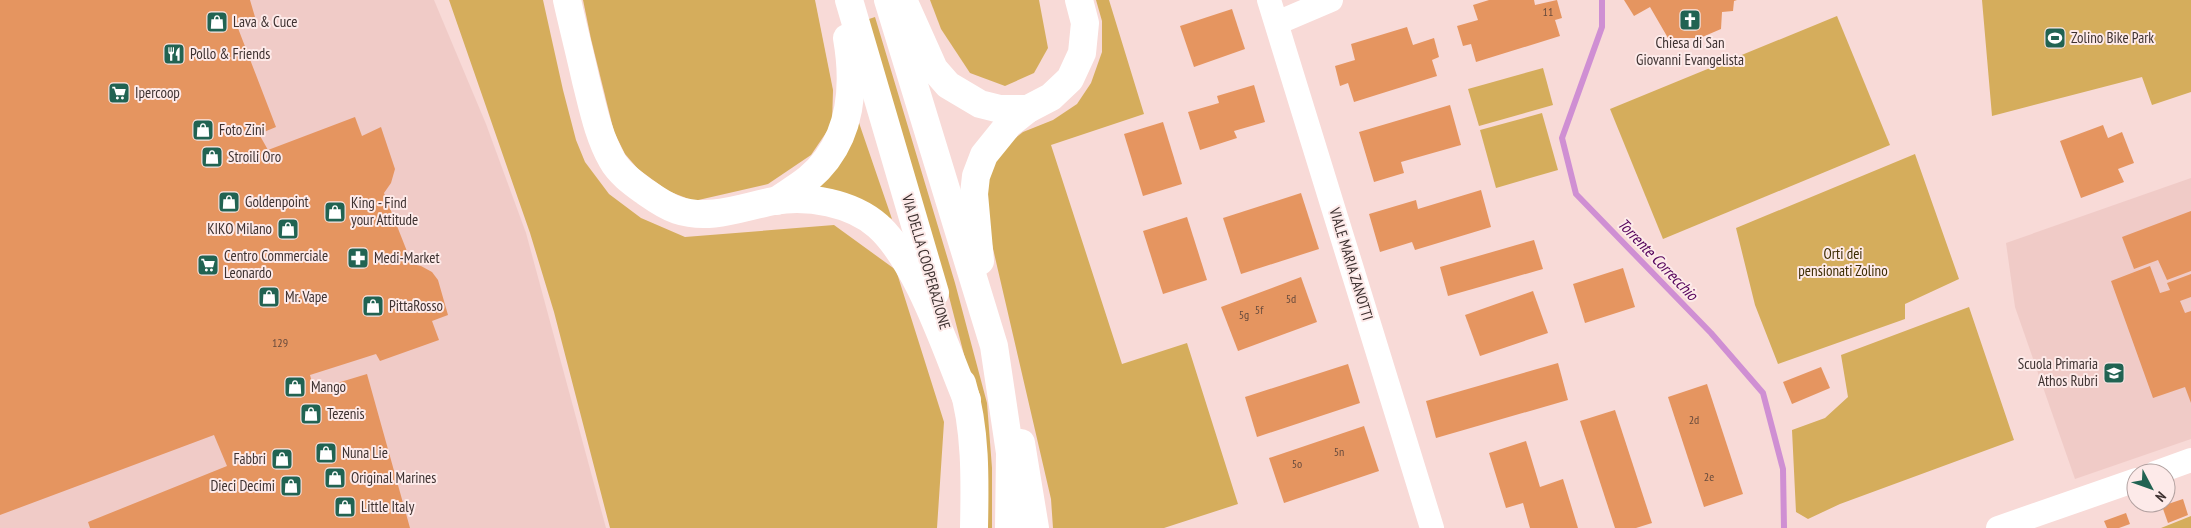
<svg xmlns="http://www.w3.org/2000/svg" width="2191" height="528" viewBox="0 0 2191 528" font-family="'PT Sans Narrow',sans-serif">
  <rect width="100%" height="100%" fill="#f8dad7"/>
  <g fill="#f0cbc7">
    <path d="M0 0H434L486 124 526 233 606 528H0Z"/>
    <path d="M2191 178V439L2075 479 2015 307 2006 243Z"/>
  </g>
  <g fill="#d5ad5c">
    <path d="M449 0H543L563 90 576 140 585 162 609 194 641 218 685 237 834 225 896 270 944 422 937 528H610L554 312 530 233Z"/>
    <path d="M583 0H815L833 90 832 124 811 155 768 184 694 201 668 191 638 169 625 154 614 132 591 39Z"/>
    <path d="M930 0H1039L1048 48 1034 73 1005 86 970 73 941 29Z"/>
    <path d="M1096 0H1109L1144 114 1051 145 1122 364 1187 343 1238 504 1164 528H1053L1051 499 991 240 985 196 992 167 1005 146 1023 132 1053 120 1077 104 1091 83 1102 52V21Z"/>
    <path d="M1982 0H2191V92L2152 105 2142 77 1992 116Z"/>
    <path d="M1837 16 1890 145 1663 239 1610 109Z"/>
    <path d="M875 17 955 283 987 403 992 468V528H982L977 405 946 285 866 20Z"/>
    <path d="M1543 68 1553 105 1479 126 1468 89Z"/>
    <path d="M1542 113 1558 170 1496 188 1480 130Z"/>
    <path d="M857 117 892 219 848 197 809 189Z"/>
    <path d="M1915 154 1959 279 1905 304V319L1778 364 1755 305 1736 228Z"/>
    <path d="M1969 307 2014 440 1840 504 1808 519 1796 512 1792 430 1825 418 1848 397 1841 355Z"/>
    <path d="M2191 516V528H2161Z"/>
  </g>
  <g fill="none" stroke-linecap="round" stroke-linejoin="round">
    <path stroke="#cf8fd3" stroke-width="6" d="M1602 0V27L1562 138 1576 194 1711 333 1763 393 1783 469 1784 528"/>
  </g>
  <g fill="#e59560">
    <path d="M0 0H250L255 17 236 23 276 127 259 134 268 150 355 117 362 136 381 127 395 169 391 183 384 193 412 264 421 266 432 272 438 280 448 315 432 321 439 340 380 361 376 354 310 375 314 390 367 374 410 528H90L88 522 227 466 214 435 0 515Z"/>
    <path d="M1489 0H1534L1535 5 1557 0 1562 18 1555 20 1560 36 1476 62 1471 44 1463 46 1457 26 1478 20 1473 5Z"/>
    <path d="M1624 0H1737L1734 1 1733 11 1722 12 1721 29 1700 38H1668L1650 7 1634 16Z"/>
    <path d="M1232 9 1245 49 1194 67 1180 26Z"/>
    <path d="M1407 27 1413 45 1434 38 1439 57 1432 60 1437 76 1354 102 1348 83 1340 86 1335 66 1355 60 1351 44Z"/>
    <path d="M1254 85 1265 122 1234 131 1237 138 1200 150 1188 112 1219 103 1217 96Z"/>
    <path d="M1450 105 1461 145 1401 162 1404 173 1374 182 1359 132Z"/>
    <path d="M1163 122 1182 184 1143 196 1124 134Z"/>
    <path d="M2103 125 2108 138 2122 132 2134 163 2118 169 2124 182 2081 198 2060 141Z"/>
    <path d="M1481 190 1491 227 1415 250 1412 242 1380 252 1369 214 1416 200 1418 209Z"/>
    <path d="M1301 193 1319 249 1241 274 1223 218Z"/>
    <path d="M2191 211V271L2167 280 2158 260 2134 269 2122 237Z"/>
    <path d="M1187 217 1207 280 1163 294 1143 231Z"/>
    <path d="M1534 240 1543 269 1448 296 1440 267Z"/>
    <path d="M2150 266 2160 293 2170 290 2167 283 2191 274V297L2180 301 2185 313 2191 311V403L2185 387 2153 398 2111 281Z"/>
    <path d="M1623 268 1635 307 1585 323 1573 284Z"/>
    <path d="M1301 277 1317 322 1238 351 1221 307Z"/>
    <path d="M1533 291 1548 333 1480 356 1465 315Z"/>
    <path d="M1558 363 1568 400 1436 438 1426 401Z"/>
    <path d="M1348 364 1360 403 1257 437 1245 397Z"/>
    <path d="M1821 367 1830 388 1792 404 1783 382Z"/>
    <path d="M1707 384 1743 494 1704 507 1668 397Z"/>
    <path d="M1615 410 1652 523 1636 528H1615L1580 421Z"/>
    <path d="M1364 426 1379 471 1284 503 1269 458Z"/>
    <path d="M1526 441 1540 487 1563 479 1578 528H1530L1523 503 1506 508 1489 453Z"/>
    <path d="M2183 499 2188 515 2168 523 2162 506Z"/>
    <path d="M2126 513 2130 524 2119 528H2107L2104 521Z"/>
  </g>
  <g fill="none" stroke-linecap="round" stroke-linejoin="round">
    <g stroke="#fff" stroke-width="24">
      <path d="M1269 0 1432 528"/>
      <path d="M1277 23 1331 0"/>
      <path d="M2155 473 2191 460"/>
      <path d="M1998 528 2136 480"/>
    </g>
    <g stroke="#fff" stroke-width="28">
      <path d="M567 0C573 27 580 54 586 81 593 108 598 135 612 160 619 173 633 183 644 191 654 198 665 206 677 210 710 221 742 207 774 201 808 195 852 203 878 226 918 262 946 350 967 400"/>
      <path d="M849 0 935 293"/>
      <path d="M888 0 994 346 1010 453 1009 528"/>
      <path d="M904 2 934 69 948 85 980 104 1000 109H1028"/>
      <path d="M776 201C786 194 798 187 808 179 851 143 856 90 847 38"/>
      <path d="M980 261 974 194 976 176 984 155 1009 124 1028 109 1051 97 1070 79 1082 53 1085 23 1079 0"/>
      <path d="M962 383C976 429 975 480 974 528"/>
      <path d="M1021 443 1035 528"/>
    </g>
  </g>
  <defs>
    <g id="church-square" transform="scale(1.125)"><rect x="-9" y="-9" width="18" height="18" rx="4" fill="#216352" stroke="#fdeae9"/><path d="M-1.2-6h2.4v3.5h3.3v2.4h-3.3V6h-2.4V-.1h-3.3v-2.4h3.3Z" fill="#fff"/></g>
    <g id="shop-square" transform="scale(1.125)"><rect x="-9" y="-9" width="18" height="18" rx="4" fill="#216352" stroke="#fdeae9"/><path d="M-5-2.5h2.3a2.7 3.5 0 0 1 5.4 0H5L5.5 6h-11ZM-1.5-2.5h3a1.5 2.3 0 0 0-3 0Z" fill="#fff"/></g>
    <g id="stadium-square" transform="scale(1.125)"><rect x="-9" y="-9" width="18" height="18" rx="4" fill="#216352" stroke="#fdeae9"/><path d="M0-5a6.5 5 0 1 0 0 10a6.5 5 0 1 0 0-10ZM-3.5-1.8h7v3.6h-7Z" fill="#fff"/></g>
    <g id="restaurant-square" transform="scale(1.125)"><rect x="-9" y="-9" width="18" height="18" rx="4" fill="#216352" stroke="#fdeae9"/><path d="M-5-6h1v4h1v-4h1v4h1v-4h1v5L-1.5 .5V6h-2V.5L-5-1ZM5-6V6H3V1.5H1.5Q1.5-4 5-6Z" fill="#fff"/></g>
    <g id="supermarket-square" transform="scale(1.125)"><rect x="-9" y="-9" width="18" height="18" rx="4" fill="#216352" stroke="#fdeae9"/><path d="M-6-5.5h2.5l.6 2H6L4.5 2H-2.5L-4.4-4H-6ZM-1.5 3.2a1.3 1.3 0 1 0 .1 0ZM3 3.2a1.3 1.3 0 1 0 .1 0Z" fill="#fff"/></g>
    <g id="pharmacy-square" transform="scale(1.125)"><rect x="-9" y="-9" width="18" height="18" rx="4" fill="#216352" stroke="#fdeae9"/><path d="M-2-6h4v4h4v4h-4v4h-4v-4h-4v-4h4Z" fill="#fff"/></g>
    <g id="school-square" transform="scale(1.125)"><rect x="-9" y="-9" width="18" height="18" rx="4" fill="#216352" stroke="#fdeae9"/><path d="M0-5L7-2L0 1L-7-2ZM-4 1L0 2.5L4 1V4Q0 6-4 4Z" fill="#fff"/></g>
  </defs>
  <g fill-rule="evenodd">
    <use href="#church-square" x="1690" y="20"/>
    <use href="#shop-square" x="217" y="22"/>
    <use href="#stadium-square" x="2055" y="38"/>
    <use href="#restaurant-square" x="174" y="54"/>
    <use href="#supermarket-square" x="119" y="93"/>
    <use href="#shop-square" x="203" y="130"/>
    <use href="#shop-square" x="212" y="157"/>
    <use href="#shop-square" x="229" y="202"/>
    <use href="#shop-square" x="335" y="212"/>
    <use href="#shop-square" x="288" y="229"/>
    <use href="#pharmacy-square" x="358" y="258"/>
    <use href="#supermarket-square" x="208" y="265"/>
    <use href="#shop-square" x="269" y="297"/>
    <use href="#shop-square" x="373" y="306"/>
    <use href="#school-square" x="2114" y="373"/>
    <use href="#shop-square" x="295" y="387"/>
    <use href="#shop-square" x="311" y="414"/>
    <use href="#shop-square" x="326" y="453"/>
    <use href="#shop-square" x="282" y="459"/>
    <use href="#shop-square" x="335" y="478"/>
    <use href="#shop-square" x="291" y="486"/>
    <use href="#shop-square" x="345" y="507"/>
  </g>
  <g text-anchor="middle" stroke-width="4" stroke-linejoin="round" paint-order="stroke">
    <g font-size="12" fill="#684b3d">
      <text x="1548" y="16">11</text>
      <text x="1291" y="303">5d</text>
      <text x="1259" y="314">5f</text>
      <text x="1244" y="319">5g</text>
      <text x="280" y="347">129</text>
      <text x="1694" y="424">2d</text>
      <text x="1339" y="456">5n</text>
      <text x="1297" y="468">5o</text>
      <text x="1709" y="481">2e</text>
    </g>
    <g font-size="15" fill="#3e3231" stroke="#fdeae9" text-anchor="start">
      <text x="233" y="27">Lava &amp; Cuce</text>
      <text x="2071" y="43">Zolino Bike Park</text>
      <text x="1690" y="48" text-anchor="middle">Chiesa di San<tspan x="1690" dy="17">Giovanni Evangelista</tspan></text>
      <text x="190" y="59">Pollo &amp; Friends</text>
      <text x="135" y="98">Ipercoop</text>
      <text x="219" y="135">Foto Zini</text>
      <text x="228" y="162">Stroili Oro</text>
      <text x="245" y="207">Goldenpoint</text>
      <text x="351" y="208">King - Find<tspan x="351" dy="17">your Attitude</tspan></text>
      <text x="272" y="234" text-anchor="end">KIKO Milano</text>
      <text x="224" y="261">Centro Commerciale<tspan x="224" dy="17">Leonardo</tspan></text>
      <text x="374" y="263">Medi-Market</text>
      <text x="285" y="302">Mr. Vape</text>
      <text x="389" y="311">PittaRosso</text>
      <text x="2098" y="369" text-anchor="end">Scuola Primaria<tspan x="2098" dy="17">Athos Rubri</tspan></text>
      <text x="311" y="392">Mango</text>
      <text x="327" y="419">Tezenis</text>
      <text x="342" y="458">Nuna Lie</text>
      <text x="266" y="464" text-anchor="end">Fabbri</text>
      <text x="351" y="483">Original Marines</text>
      <text x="275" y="491" text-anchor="end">Dieci Decimi</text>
      <text x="361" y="512">Little Italy</text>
    </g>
    <g font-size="15" fill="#3d2c03" stroke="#fdeae9">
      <text x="1843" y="259">Orti dei<tspan x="1843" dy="17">pensionati Zolino</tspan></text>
    </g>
    <g font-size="15" fill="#3e3231" stroke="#fdeae9">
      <text transform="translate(926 262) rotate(74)" y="5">VIA DELLA COOPERAZIONE</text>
      <text transform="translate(1351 264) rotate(73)" y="5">VIALE MARIA ZANOTTI</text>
    </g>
    <g font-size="16" font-style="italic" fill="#53005a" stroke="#fdeae9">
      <text transform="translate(1658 259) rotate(46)" y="6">Torrente Correcchio</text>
    </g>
  </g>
  <g transform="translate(2151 488) rotate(131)"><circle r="24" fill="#fdeae9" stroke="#b1a09f"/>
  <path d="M0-4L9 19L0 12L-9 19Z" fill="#216352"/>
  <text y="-8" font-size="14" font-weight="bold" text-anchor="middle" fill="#3e3231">N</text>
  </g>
</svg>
